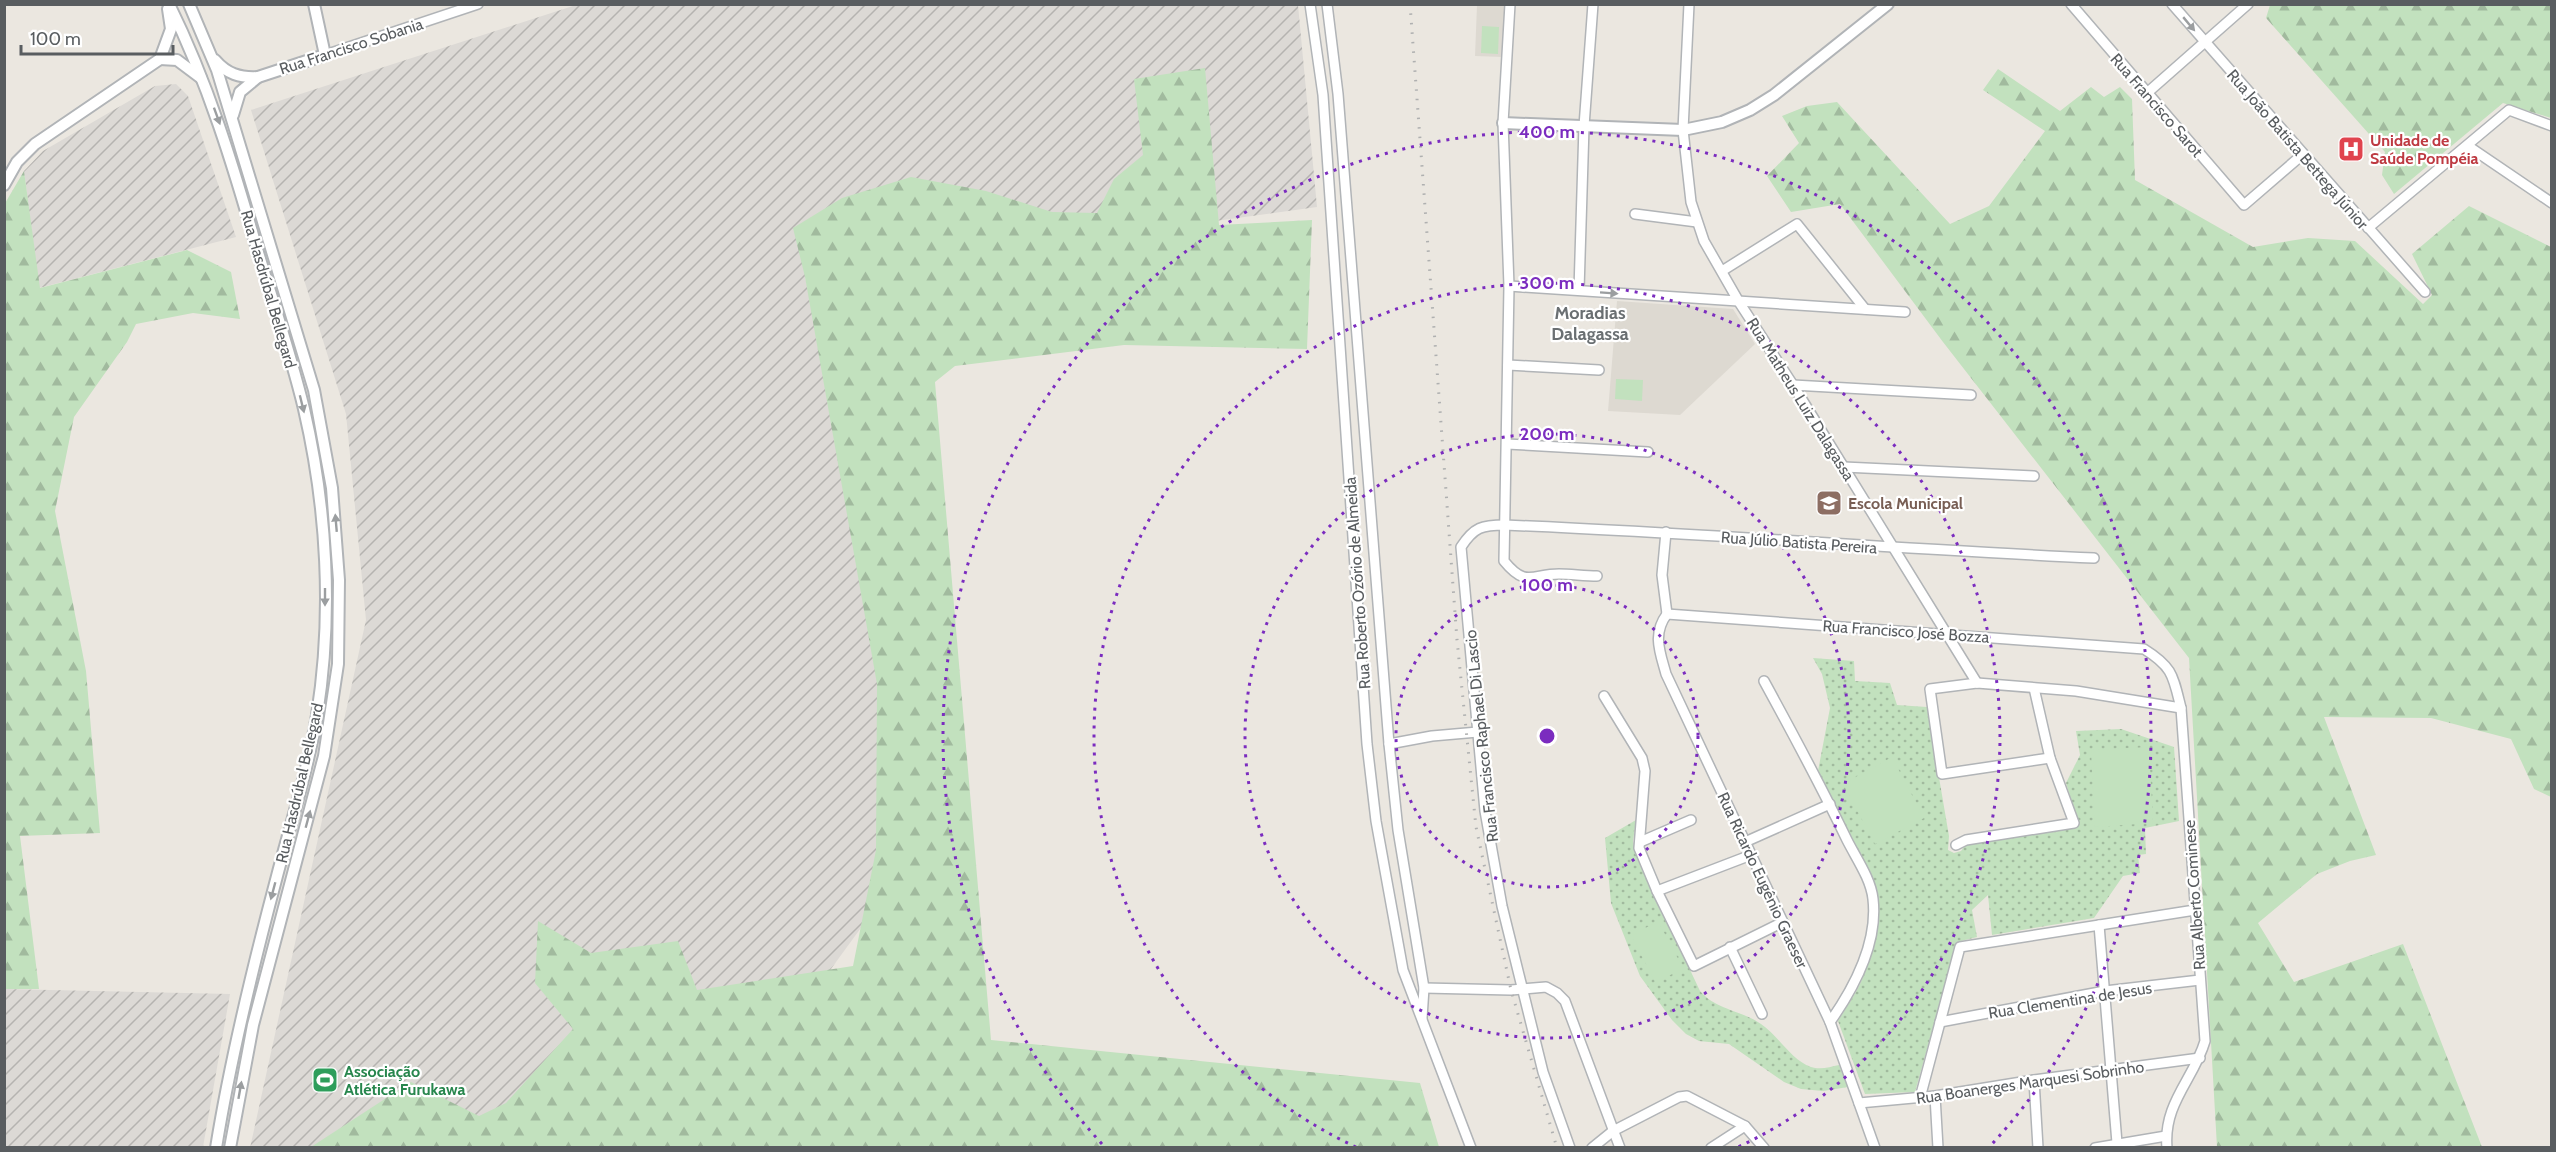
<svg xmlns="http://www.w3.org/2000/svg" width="2556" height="1152" viewBox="0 0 2556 1152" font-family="Cabin,sans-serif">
  <defs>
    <pattern id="industrial-furrows" width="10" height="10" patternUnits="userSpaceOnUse" patternTransform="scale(1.5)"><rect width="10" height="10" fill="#dcd9d5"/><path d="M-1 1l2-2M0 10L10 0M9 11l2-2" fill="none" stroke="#b5b3b0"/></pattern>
    <pattern id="forest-firs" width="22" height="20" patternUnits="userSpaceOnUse" patternTransform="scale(1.5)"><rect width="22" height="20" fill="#c2e1be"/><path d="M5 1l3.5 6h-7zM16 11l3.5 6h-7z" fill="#a1ba9e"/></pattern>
    <pattern id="park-dots" width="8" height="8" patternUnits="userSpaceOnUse" patternTransform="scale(1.5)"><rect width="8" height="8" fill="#c2e1be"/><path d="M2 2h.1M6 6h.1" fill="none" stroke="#a1ba9e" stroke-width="1.8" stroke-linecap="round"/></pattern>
  </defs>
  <rect width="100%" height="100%" fill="#ebe7e0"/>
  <g fill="url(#industrial-furrows)">
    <path d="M576 5H1298L1317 207 805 277 936 825 701 1147 250 1148 366 620 346 414 251 110Z"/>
    <path d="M176 84 188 96 236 237 39 288 24 171 43 151 155 86Z"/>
    <path d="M5 989 230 994 203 1147 5 1148Z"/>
  </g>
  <g fill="#ddd9d1">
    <path d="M1477 5H1506L1503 57 1475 56Z"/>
    <path d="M1617 301 1733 309 1755 344 1680 415 1608 411Z"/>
  </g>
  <g fill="url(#forest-firs)">
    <path d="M2270 5H2551V118L2503 103 2394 194 2382 175 2385 152 2266 18Z"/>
    <path d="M1205 68 1219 225 1312 220 1307 349 1124 345 955 366 935 382 991 1040 1420 1083 1439 1147H311L411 1082 479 1116 506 1103 573 1029 535 983 538 921 591 953 678 941 697 990 853 966 876 850 877 684 805 277 793 228 842 198 911 177 986 191 1052 212 1097 213 1114 179 1143 155 1134 79Z"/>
    <path d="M1998 69 2060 111 2091 87 2104 97 2120 87 2132 99 2135 180 2253 247 2308 238 2355 241 2423 304 2432 295 2412 254 2469 206 2551 247V797L2534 789 2511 739 2431 718 2324 717 2376 855 2350 861 2317 874 2258 923 2294 982 2403 944 2482 1147H2217L2189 658 1943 342 1840 204 1791 212 1767 176 1799 143 1782 116 1807 106 1837 102 1950 224 1989 206 2045 131 1983 90Z"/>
    <path d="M24 171 40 288 187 250 231 272 240 319 193 313 136 324 127 342 74 417 55 511 86 671 100 833 20 836 39 989H4V205Z"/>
  </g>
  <g fill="url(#park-dots)">
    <path d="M1813 658 1854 661 1855 681 1890 683 1897 705 1927 707 1949 836 1948 850 1954 853 1961 851 1967 843 2079 826 2066 783 2080 755 2076 731 2121 729 2174 747 2179 821 2145 828 2146 854 2138 855 2140 873 2123 876 2094 918 1992 935 1988 895 1972 910 1977 937 1957 942 1915 1092 1865 1094 1838 1021C1845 1009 1854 997 1860 984 1873 956 1879 921 1877 890L1818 771 1830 708 1822 674Z"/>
    <path d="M1636 820 1633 841 1635 853 1700 991C1716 1010 1741 1010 1761 1024 1778 1035 1791 1060 1811 1067 1820 1070 1830 1067 1839 1065L1848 1087 1823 1091 1801 1089 1784 1082 1729 1044 1699 1041 1686 1034 1672 1020 1640 976 1611 903 1605 838Z"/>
  </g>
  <g fill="#c2e1be">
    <path d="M1482 26 1499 27 1498 54 1481 53Z"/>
    <path d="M1616 379 1643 380 1642 401 1615 399Z"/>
    <path d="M2149 747 2153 823 2095 827 2091 750Z"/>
    <path d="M1892 757 1924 818 1875 844 1843 784Z"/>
    <path d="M1658 921 1683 968 1656 983 1631 936Z"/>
  </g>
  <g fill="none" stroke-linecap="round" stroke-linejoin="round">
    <g stroke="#b1b4b7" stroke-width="12">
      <g id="minor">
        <path d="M1310 4 1323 95 1367 744 1376 821 1403 970 1471 1148"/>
        <path d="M1327 4 1338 94 1389 744 1398 830 1424 988 1422 1018"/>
        <path d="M1510 4 1503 123 1509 286 1504 561C1526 588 1532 574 1559 574 1571 574 1584 576 1597 576"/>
        <path d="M1689 4 1683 130 1691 202 1704 241 1739 302 1793 385 1977 683"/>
        <path d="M2071 4 2244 205 2302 155"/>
        <path d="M2172 4 2425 292"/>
        <path d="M325 55 478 4"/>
        <path d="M2147 93 2248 4"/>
        <path d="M2468 146 2552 203"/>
        <path d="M1635 214 1697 222"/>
        <path d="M2368 228 2509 110 2552 126"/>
        <path d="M1722 271 1797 224 1865 309"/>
        <path d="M1509 286 1905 312"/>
        <path d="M1579 290 1584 126 1593 4"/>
        <path d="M1508 365 1599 370"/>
        <path d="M1793 385 1971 395"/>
        <path d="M1507 444 1648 452"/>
        <path d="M1844 467 2034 476"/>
        <path d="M1666 532 1662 575 1667 614"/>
        <path d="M1667 614 2144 649C2173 667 2173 676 2181 708L2205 1041C2194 1079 2163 1103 2167 1148"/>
        <path d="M1667 614C1652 634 1660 652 1666 674L1830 1022 1875 1148"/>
        <path d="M1764 681C1793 734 1821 786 1847 840 1856 858 1871 879 1873 899 1878 942 1854 988 1830 1022"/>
        <path d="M1604 696 1642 758 1645 771 1639 848 1657 891 1694 966 1783 922"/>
        <path d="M1389 744 1432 736 1478 732"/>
        <path d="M2050 758 1942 774 1930 689 1977 683 2076 691 2181 708"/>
        <path d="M1640 842 1691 820"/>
        <path d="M1745 842 1830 804"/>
        <path d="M1956 845 1966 840 2074 823 2050 758 2034 688"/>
        <path d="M1657 891 1751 855"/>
        <path d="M2099 925 2117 1143"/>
        <path d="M1730 947 1762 1014"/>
        <path d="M1424 988 1511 990 1546 987 1557 993 1565 1001 1620 1148"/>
        <path d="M1940 1022 2105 991 2200 980"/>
        <path d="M2034 1080 2038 1148"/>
        <path d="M1935 1096 1938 1148"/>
        <path d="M1920 1098 1960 947 2195 910"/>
        <path d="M1859 1103 1935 1096 2034 1080 2200 1058"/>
        <path d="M1570 1148 1543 1072 1502 906 1485 811 1461 547C1474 527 1482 525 1505 525 1701 533 1897 549 2094 558"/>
        <path d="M1592 1148 1613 1131 1679 1097 1687 1096 1745 1126 1764 1148"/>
        <path d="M1711 1148 1745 1126"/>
        <path d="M2095 1148 2166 1136"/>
      </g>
    </g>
    <g stroke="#b1b4b7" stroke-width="14">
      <g id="tertiary">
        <path d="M169 4C208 83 233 165 257 249 273 302 291 355 304 409 327 508 333 614 317 715 308 769 291 823 277 876 253 966 231 1055 216 1148"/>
        <path d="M189 4 217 70 314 390 332 488 339 580 338 664 324 756 253 1025 230 1148"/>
        <path d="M160 59 177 60 201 78"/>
        <path d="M215 60C227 74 240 78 258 77L325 55 314 4"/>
        <path d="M233 115 240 92 258 77"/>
        <path d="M1503 123 1683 130 1722 122 1750 110 1774 95 1888 4"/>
        <path d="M4 185 17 162 35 144 160 59 171 29 168 9"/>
      </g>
    </g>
    <use href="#minor" stroke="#fff" stroke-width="9"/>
    <use href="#tertiary" stroke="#fff" stroke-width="10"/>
    <path stroke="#afb0b0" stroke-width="3" stroke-dasharray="1.5 8" stroke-linecap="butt" d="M1410 4 1457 640 1476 827 1511 990 1557 1148"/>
  </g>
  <defs><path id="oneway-solid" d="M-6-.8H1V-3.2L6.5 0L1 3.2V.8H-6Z" transform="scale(1.5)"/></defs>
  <g fill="#9b9ea0">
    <use href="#oneway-solid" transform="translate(2189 24) rotate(50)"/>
    <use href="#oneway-solid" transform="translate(217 116) rotate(70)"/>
    <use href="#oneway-solid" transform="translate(1609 293) rotate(4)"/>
    <use href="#oneway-solid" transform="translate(302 404) rotate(76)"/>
    <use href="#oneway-solid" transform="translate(336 523) rotate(-95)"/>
    <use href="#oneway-solid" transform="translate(325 597) rotate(90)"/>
    <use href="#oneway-solid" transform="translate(308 819) rotate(-75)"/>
    <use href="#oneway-solid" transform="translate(273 891) rotate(105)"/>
    <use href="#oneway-solid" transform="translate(240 1090) rotate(-80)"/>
  </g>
  <g fill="none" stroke="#7b2cbf" stroke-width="3" stroke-dasharray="3 6">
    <circle cx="1547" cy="736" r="151"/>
    <circle cx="1547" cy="736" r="302"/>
    <path d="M1356 1147A453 453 0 1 1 1738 1147"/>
    <path d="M1102 1144A604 604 0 1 1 1992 1144"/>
  </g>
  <defs>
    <g id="hospital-square" transform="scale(1.35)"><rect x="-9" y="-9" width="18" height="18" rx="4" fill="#e0444e" stroke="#fff"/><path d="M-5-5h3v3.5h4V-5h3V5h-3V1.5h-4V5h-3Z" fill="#fff"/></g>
    <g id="school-square" transform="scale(1.35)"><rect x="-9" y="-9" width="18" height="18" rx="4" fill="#8d6e63" stroke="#fff"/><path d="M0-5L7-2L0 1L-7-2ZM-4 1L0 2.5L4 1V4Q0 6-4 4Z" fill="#fff"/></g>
    <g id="stadium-square" transform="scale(1.35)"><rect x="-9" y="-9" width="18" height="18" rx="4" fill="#2e9e5b" stroke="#fff"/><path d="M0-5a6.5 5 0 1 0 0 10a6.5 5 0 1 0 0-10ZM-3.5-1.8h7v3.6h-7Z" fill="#fff"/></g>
  </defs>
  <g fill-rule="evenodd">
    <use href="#hospital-square" x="2351" y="149"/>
    <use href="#school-square" x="1829" y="503"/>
    <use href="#stadium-square" x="325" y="1080"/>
  </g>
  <g text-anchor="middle" stroke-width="4.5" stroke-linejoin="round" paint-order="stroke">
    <g font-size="16" fill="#595d60" stroke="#fff">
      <text transform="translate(351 46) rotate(-18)" y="6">Rua Francisco Sobania</text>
      <text transform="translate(2157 105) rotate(49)" y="6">Rua Francisco Sarot</text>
      <text transform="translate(2298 149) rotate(49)" y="6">Rua João Batista Bettega Júnior</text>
      <text transform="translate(269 289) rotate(74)" y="6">Rua Hasdrúbal Bellegard</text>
      <text transform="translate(1801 399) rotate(58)" y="6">Rua Matheus Luiz Dalagassa</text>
      <text transform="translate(1799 542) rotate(4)" y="6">Rua Júlio Batista Pereira</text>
      <text transform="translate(1357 583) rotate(-94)" y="6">Rua Roberto Ozório de Almeida</text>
      <text transform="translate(1906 631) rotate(4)" y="6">Rua Francisco José Bozza</text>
      <text transform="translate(1481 736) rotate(-96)" y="6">Rua Francisco Raphael Di Lascio</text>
      <text transform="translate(299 783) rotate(-77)" y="6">Rua Hasdrúbal Bellegard</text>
      <text transform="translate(1763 880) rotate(65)" y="6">Rua Ricardo Eugênio Graeser</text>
      <text transform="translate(2194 895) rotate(-94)" y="6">Rua Alberto Cominese</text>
      <text transform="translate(2070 1000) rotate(-9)" y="6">Rua Clementina de Jesus</text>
      <text transform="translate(2030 1082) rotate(-8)" y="6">Rua Boanerges Marquesi Sobrinho</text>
    </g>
    <g font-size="16" font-weight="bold" fill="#be3a42" stroke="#fff" text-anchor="start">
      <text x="2370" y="146">Unidade de<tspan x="2370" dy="18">Saúde Pompéia</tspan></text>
    </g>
    <g font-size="16" font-weight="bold" fill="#785e54" stroke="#fff" text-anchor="start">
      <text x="1848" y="509">Escola Municipal</text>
    </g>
    <g font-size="16" font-weight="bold" fill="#27864d" stroke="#fff" text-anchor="start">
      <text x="344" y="1077">Associação<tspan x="344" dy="18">Atlética Furukawa</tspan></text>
    </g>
    <g font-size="18" font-weight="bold" fill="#6a6f72" stroke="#fff">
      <text x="1590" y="319">Moradias<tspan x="1590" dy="21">Dalagassa</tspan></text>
    </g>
  </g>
  <circle cx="1547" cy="736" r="9" fill="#7b2cbf" stroke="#fff" stroke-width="3"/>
  <g font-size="18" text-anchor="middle" font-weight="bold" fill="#7b2cbf" stroke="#fff" stroke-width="4.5" stroke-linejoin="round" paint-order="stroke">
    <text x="1547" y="138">400 m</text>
    <text x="1547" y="289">300 m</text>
    <text x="1547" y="440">200 m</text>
    <text x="1547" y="591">100 m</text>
  </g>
  <rect width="2556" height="1152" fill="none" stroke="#595d60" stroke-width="12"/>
  <path d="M21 45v9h152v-9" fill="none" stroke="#595d60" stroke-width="3"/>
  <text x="30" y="45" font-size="18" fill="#595d60" stroke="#ffffff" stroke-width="4.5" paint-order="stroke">100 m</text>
</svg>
